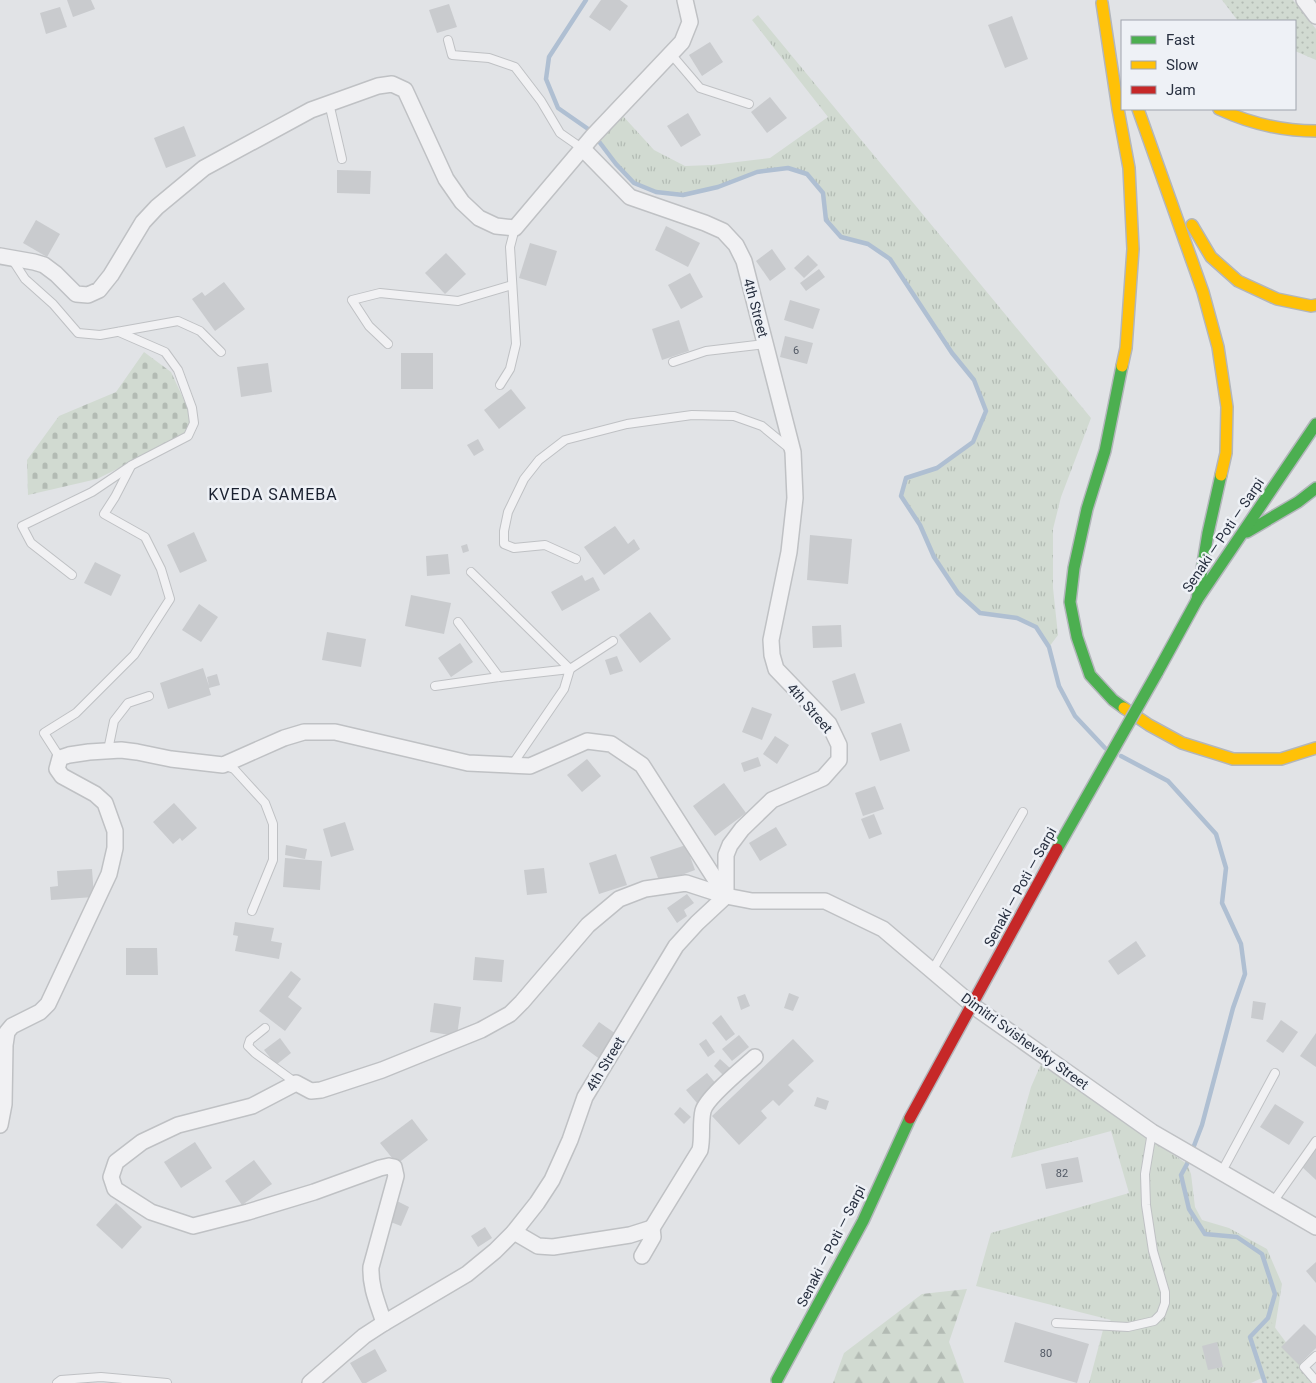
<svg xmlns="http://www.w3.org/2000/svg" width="1316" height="1383" viewBox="0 0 1316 1383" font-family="Roboto,sans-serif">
  <defs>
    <pattern id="grass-tufts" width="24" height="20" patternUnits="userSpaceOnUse" patternTransform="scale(1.25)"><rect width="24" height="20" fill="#d1dad1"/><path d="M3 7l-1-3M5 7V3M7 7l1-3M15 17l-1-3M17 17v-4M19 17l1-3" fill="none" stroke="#b3bbb4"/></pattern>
    <pattern id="forest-firs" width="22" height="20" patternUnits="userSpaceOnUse" patternTransform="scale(1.25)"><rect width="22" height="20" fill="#d1dad1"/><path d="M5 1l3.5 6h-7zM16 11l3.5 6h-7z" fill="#b3bbb4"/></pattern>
    <pattern id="cemetery-stones" width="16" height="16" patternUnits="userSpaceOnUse" patternTransform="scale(1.25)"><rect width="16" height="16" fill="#d1dad1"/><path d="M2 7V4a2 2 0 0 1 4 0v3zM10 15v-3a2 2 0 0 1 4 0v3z" fill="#b3bbb4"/></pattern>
    <pattern id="park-dots" width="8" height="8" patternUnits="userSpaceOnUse" patternTransform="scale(1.25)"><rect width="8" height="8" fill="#d1dad1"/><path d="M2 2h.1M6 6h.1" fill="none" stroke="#b3bbb4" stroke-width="1.8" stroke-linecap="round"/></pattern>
  </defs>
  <rect width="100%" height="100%" fill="#e1e3e6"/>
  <g fill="url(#grass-tufts)">
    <path d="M758 15 1091 418 1061 497 1053 529V588L1058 635 1049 647 1035 627 1017 618 980 613 958 593 934 557 920 525 901 496 906 478 937 468 973 442 986 411 974 380 952 353 890 259 868 244 841 237 826 220 823 193 807 174 788 168 757 172 718 187 683 195 656 192 634 183 616 164 596 139 622 115 654 150 685 166 712 165 770 158 828 117 752 20Z"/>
    <path d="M1041 1064 1187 1164 1191 1174 1195 1207 1202 1220 1229 1228 1267 1249 1282 1284 1275 1328 1267 1318 1251 1337 1262 1378 1251 1383H1089L1104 1326 1111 1320 976 1286 991 1233 1129 1193 1111 1131 1011 1158 1031 1087Z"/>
  </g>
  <path fill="url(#forest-firs)" d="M967 1289 949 1342 964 1383H833L844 1353 922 1294Z"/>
  <path fill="url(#cemetery-stones)" d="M144 352 171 372 191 415 187 434 97 479 28 495 27 460 59 416 116 392Z"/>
  <g fill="url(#park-dots)">
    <path d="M1222 0H1293L1316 29V60L1295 51V21H1238Z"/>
    <path d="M1268 1318 1316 1383H1265L1250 1337Z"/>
  </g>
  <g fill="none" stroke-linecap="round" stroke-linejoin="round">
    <g stroke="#afbfd2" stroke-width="4.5">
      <path d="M586 0 549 57 546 79 558 108 591 131 616 164 634 183 656 192 683 195 718 187 757 172 788 168 807 174 823 193 826 220 841 237 868 244 890 259 952 353 974 380 986 411 973 442 937 468 906 478 901 496 920 525 934 557 958 593 980 613 1017 618 1036 627 1049 647 1059 686 1075 716 1105 748"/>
      <path d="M1121 756 1168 781 1216 834 1226 868 1222 903 1241 944 1245 974 1233 1008 1202 1125 1187 1164 1181 1175 1189 1209 1205 1234 1237 1237 1262 1254 1275 1294 1268 1318 1250 1337 1265 1383"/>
    </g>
  </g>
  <g fill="#c9cbce">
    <path d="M67 0H91L95 9 73 17Z"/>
    <path d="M601 0H620L628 6 610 31 589 17Z"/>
    <path d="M449 4 457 27 437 33 429 10Z"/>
    <path d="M60 7 67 27 46 34 40 13Z"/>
    <path d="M1012 16 1028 59 1005 68 988 25Z"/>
    <path d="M710 42 723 62 702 76 689 55Z"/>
    <path d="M770 97 787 118 767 133 751 112Z"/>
    <path d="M688 113 701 135 681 147 667 126Z"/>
    <path d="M184 126 196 156 166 168 154 138Z"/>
    <path d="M337 170 371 171 370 194 337 193Z"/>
    <path d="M36 220 60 234 47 257 23 243Z"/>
    <path d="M666 226 700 243 688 267 655 250Z"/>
    <path d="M530 243 557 251 546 286 519 278Z"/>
    <path d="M772 249 786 269 770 281 756 261Z"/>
    <path d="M446 253 466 274 445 294 425 273Z"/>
    <path d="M808 255 818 265 804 278 794 268Z"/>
    <path d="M819 269 825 277 806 291 800 283Z"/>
    <path d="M690 273 703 297 681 309 668 285Z"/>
    <path d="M224 282 245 309 215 331 192 299 202 292 205 296Z"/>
    <path d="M790 300 820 309 813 329 784 320Z"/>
    <path d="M679 320 689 351 662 360 652 329Z"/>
    <path d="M785 336 813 343 807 364 780 357Z"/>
    <rect x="401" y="353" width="32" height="36"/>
    <path d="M268 363 272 392 241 397 237 367Z"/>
    <path d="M511 389 526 408 499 429 484 410Z"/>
    <path d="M478 439 484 450 474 456 467 445Z"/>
    <path d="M615 526 628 544 634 539 640 549 604 575 584 547Z"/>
    <path d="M194 532 207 561 180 573 167 545Z"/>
    <path d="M810 535 852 539 848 584 807 580Z"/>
    <path d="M467 544 469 551 463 553 461 546Z"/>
    <path d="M448 554 450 574 427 576 426 556Z"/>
    <path d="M95 562 121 575 111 596 84 583Z"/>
    <path d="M582 575 585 581 593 577 600 590 562 611 551 592Z"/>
    <path d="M411 595 451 603 444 634 405 626Z"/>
    <path d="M199 604 218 617 201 642 182 630Z"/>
    <path d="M650 612 671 639 640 663 619 635Z"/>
    <path d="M841 625 842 647 813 648 812 626Z"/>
    <path d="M327 632 366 639 361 667 322 660Z"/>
    <path d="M460 643 473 662 451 677 438 658Z"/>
    <path d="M617 656 623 671 610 675 605 660Z"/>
    <path d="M203 668 209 686 207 677 217 674 220 685 209 688 211 695 168 709 160 683Z"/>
    <path d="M855 673 865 703 841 711 832 681Z"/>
    <path d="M752 707 772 714 762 740 742 732Z"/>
    <path d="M901 723 910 751 880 761 871 733Z"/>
    <path d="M775 736 789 745 777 764 763 754Z"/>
    <path d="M758 757 761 766 744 772 741 763Z"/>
    <path d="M587 759 601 776 582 792 567 775Z"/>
    <path d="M724 783 746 813 715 836 693 806Z"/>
    <path d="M875 786 884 809 863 816 855 793Z"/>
    <path d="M174 803 197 828 182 841 180 838 173 844 153 822Z"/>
    <path d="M874 814 882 834 869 839 861 819Z"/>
    <path d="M345 822 354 850 331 857 323 829Z"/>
    <path d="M776 827 787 845 760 861 749 843Z"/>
    <path d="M286 845 307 849 305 859 285 855Z"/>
    <path d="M686 845 695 870 660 883 650 857Z"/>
    <path d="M616 854 627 885 599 894 589 863Z"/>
    <path d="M285 858 322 861 320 890 283 887Z"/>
    <path d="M544 868 547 893 527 895 524 870Z"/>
    <path d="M92 869 94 897 51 900 50 887 58 886 57 871Z"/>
    <path d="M687 894 694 903 684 910 687 916 677 923 667 908Z"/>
    <path d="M235 922 274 928 271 941 282 943 279 959 235 951 238 936 233 935Z"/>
    <path d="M1136 941 1146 956 1118 975 1108 961Z"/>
    <path d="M126 948H157L158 975H126Z"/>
    <path d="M475 957 504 960 502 982 473 980Z"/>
    <path d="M291 971 301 979 288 997 302 1008 285 1031 259 1011Z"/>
    <path d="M789 993 799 997 793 1011 784 1008Z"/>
    <path d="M745 994 750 1006 741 1010 737 997Z"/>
    <path d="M1253 1001 1266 1003 1263 1020 1251 1018Z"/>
    <path d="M434 1003 461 1007 457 1036 430 1032Z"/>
    <path d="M721 1015 735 1034 726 1041 712 1023Z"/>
    <path d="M1281 1020 1298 1032 1283 1053 1266 1041Z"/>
    <path d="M599 1022 619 1036 601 1060 582 1046Z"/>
    <path d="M1316 1033V1067L1300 1056Z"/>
    <path d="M739 1035 749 1047 732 1061 722 1049Z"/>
    <path d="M280 1038 291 1053 276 1065 264 1050Z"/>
    <path d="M706 1039 715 1052 708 1057 699 1044Z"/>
    <path d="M793 1039 814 1061 788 1085 794 1091 779 1106 773 1100 761 1111 767 1118 739 1145 712 1116Z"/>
    <path d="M720 1059 730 1068 723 1075 714 1066Z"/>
    <path d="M707 1073 718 1086 697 1103 686 1090Z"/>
    <path d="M817 1097 829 1101 826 1110 814 1106Z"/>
    <path d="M1275 1104 1304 1122 1289 1145 1260 1127Z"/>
    <path d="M680 1107 691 1117 684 1124 674 1114Z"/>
    <path d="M412 1119 428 1140 397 1164 380 1143Z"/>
    <path d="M195 1142 212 1168 181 1188 164 1162Z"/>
    <path d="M1316 1147V1180L1300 1165Z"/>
    <path d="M1078 1157 1083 1182 1046 1189 1041 1164Z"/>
    <path d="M254 1160 272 1184 242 1205 225 1181Z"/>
    <path d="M397 1201 409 1207 401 1226 388 1221Z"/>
    <path d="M116 1203 142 1227 122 1249 96 1225Z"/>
    <path d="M485 1227 492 1238 478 1247 471 1236Z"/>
    <path d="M1316 1262V1283L1306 1271Z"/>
    <path d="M1015 1322 1089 1344 1077 1383 1004 1362Z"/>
    <path d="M1304 1324 1316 1336V1348L1299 1365 1281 1347Z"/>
    <path d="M1217 1342 1223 1367 1208 1370 1202 1346Z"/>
    <path d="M375 1349 387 1371 366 1383H362L350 1363Z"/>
  </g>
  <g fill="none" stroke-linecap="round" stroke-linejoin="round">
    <g stroke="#bfc1c4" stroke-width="10">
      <g id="lane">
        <path d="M448 40 452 55 489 58 515 67 541 101 560 133 583 149"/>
        <path d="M671 54 700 88 749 104"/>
        <path d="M329 103 342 159"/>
        <path d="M12 259 25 279 53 304 78 333 100 335 178 321 200 331 221 352"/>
        <path d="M388 344 369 326 352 300 380 293 458 301 512 285"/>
        <path d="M673 362 706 351 765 344"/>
        <path d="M500 385 510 369 516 344 510 247 515 228"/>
        <path d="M576 559 545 545 514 548 504 544V531L508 512 524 479 539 460 565 440 627 424 692 415 734 416 762 426 790 449"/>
        <path d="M471 572 570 669 613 641"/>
        <path d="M72 575 31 543 22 526 92 492 132 465 188 436 194 423 192 408 178 370 165 352 119 332"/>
        <path d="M458 622 499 677"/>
        <path d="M435 686 499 677 570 669 564 689 512 765"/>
        <path d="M108 750 114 721 128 703 149 696"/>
        <path d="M60 758 44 733 76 713 134 655 170 599 161 569 145 537 104 514 115 497 131 466"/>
        <path d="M224 765 234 769 265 803 273 824V860L252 911"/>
        <path d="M932 971 1023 812"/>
        <path d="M265 1028 250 1040 248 1046 255 1053 296 1083"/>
        <path d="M1221 1173 1275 1073"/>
        <path d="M1273 1202 1316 1141"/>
        <path d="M1056 1323 1128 1327 1154 1321 1161 1314 1165 1303V1292L1153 1251 1146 1205 1145 1174 1152 1132"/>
        <path d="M1316 1356 1304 1367 1316 1381"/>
        <path d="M57 1383 61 1380 101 1377 167 1383"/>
      </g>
    </g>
    <g stroke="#bfc1c4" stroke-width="18">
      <g id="street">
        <path d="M1304 0 1316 16"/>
        <path d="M0 256 34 262 44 265 56 274 76 294 88 295 99 290 111 275 143 222 157 207 204 168 311 110 378 86 392 84 405 90 446 179 462 202 479 218 496 226 515 228 592 137 682 42 690 22 685 0"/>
        <path d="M0 1125 4 1104 5 1045 7 1032 12 1026 40 1012 48 1004 109 874 115 848V831L105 803 95 794 62 776 57 769 60 758 69 755 89 752 121 750 137 752 171 759 223 765 284 738 304 732H335L468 763 530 766 587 741 611 744 642 765 726 896"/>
        <path d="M652 1228 700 1150C703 1137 700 1124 703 1111 706 1098 744 1067 755 1057"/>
        <path d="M514 1232 538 1246 553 1247 630 1235 652 1228 653 1237 642 1256"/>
        <path d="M384 1323C378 1304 370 1287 371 1267L396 1176 394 1167 389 1166 380 1168 314 1192 248 1212 193 1226 151 1212 115 1189 111 1177 116 1162 142 1142 178 1125 252 1106 296 1083 311 1091 321 1090 382 1070 481 1030 510 1014 522 1002 588 925 619 899 645 889 686 883 726 896 752 901H825L883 929 976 1008 1152 1132 1316 1227"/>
        <path d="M310 1383 364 1336 384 1323 467 1274 495 1251 514 1232 537 1203 552 1180 570 1140 585 1097 676 946 697 923 726 896V855L730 845 742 829 772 800 823 778 839 760V745L829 724 776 669 772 655 771 640 789 552 795 498 793 452 744 261 736 245 723 231 705 223 630 197 583 149"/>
      </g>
    </g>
    <g stroke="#b3b6bb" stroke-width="14">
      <g id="fast">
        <path d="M1122 366 1105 451 1087 509 1074 568 1070 602 1077 637 1090 675 1113 700 1124 708"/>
        <path d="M1247 532 1298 502 1316 488"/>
        <path d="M1197 600 1208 533 1221 475"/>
        <path d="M1157 673 1197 600 1316 424"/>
        <path d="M777 1380 863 1221 910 1118"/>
      </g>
    </g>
    <g stroke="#b3b6bb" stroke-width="14">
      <g id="slow">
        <path d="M1102 3 1118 109 1129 168 1133 249 1126 348 1122 366"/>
        <path d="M1138 109 1203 292 1218 347 1227 407 1226 453 1221 475"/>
        <path d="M1219 109C1249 123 1283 131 1316 131"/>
        <path d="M1192 225 1211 257 1238 281 1277 299 1311 306 1316 305"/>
        <path d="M1124 708 1149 725 1182 743 1233 759H1281L1316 748"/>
      </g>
    </g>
    <use href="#lane" stroke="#f1f1f3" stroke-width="8"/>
    <use href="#street" stroke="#f1f1f3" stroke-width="15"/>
    <use href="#fast" stroke="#4caf50" stroke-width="11"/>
    <use href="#slow" stroke="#ffc107" stroke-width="11"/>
    <g stroke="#b3b6bb" stroke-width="14" stroke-linecap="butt">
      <path id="fast-bridge" d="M1057 849 1157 673"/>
    </g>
    <g stroke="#b3b6bb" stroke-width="14" stroke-linecap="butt">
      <path id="jam-bridge" d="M910 1118 1057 849"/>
    </g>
    <use href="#fast-bridge" stroke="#4caf50" stroke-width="11"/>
    <use href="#jam-bridge" stroke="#c62828" stroke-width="11"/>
  </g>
  <g text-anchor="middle" stroke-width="5" stroke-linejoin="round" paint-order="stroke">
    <g font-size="11" fill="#515864">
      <text x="796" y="354">6</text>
      <text x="1062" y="1177">82</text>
      <text x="1046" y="1357">80</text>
    </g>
    <g font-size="14" fill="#283040" stroke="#eef1f6">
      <text transform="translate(756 308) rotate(75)" y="5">4th Street</text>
      <text transform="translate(1223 535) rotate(-56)" y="5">Senaki — Poti — Sarpi</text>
      <text transform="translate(810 708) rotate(49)" y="5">4th Street</text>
      <text transform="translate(1020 887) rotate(-61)" y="5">Senaki — Poti — Sarpi</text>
      <text transform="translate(1025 1041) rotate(36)" y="5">Dimitri Svishevsky Street</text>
      <text transform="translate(605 1064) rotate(-59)" y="5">4th Street</text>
      <text transform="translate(831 1246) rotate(-63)" y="5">Senaki — Poti — Sarpi</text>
    </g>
    <g font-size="16" letter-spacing="1" fill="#1a2130" stroke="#eef1f6">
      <text x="273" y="500">KVEDA SAMEBA</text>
    </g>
  </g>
  <rect x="1121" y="20" width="175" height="90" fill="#eef1f6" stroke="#9fa4ad"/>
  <rect x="1131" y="36" width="25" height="8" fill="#4caf50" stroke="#9fa4ad"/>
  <text x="1166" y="45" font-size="15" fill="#283040">Fast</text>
  <rect x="1131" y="61" width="25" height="8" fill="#ffc107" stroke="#9fa4ad"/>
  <text x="1166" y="70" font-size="15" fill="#283040">Slow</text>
  <rect x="1131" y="86" width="25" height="8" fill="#c62828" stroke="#9fa4ad"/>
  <text x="1166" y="95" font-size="15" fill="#283040">Jam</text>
</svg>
